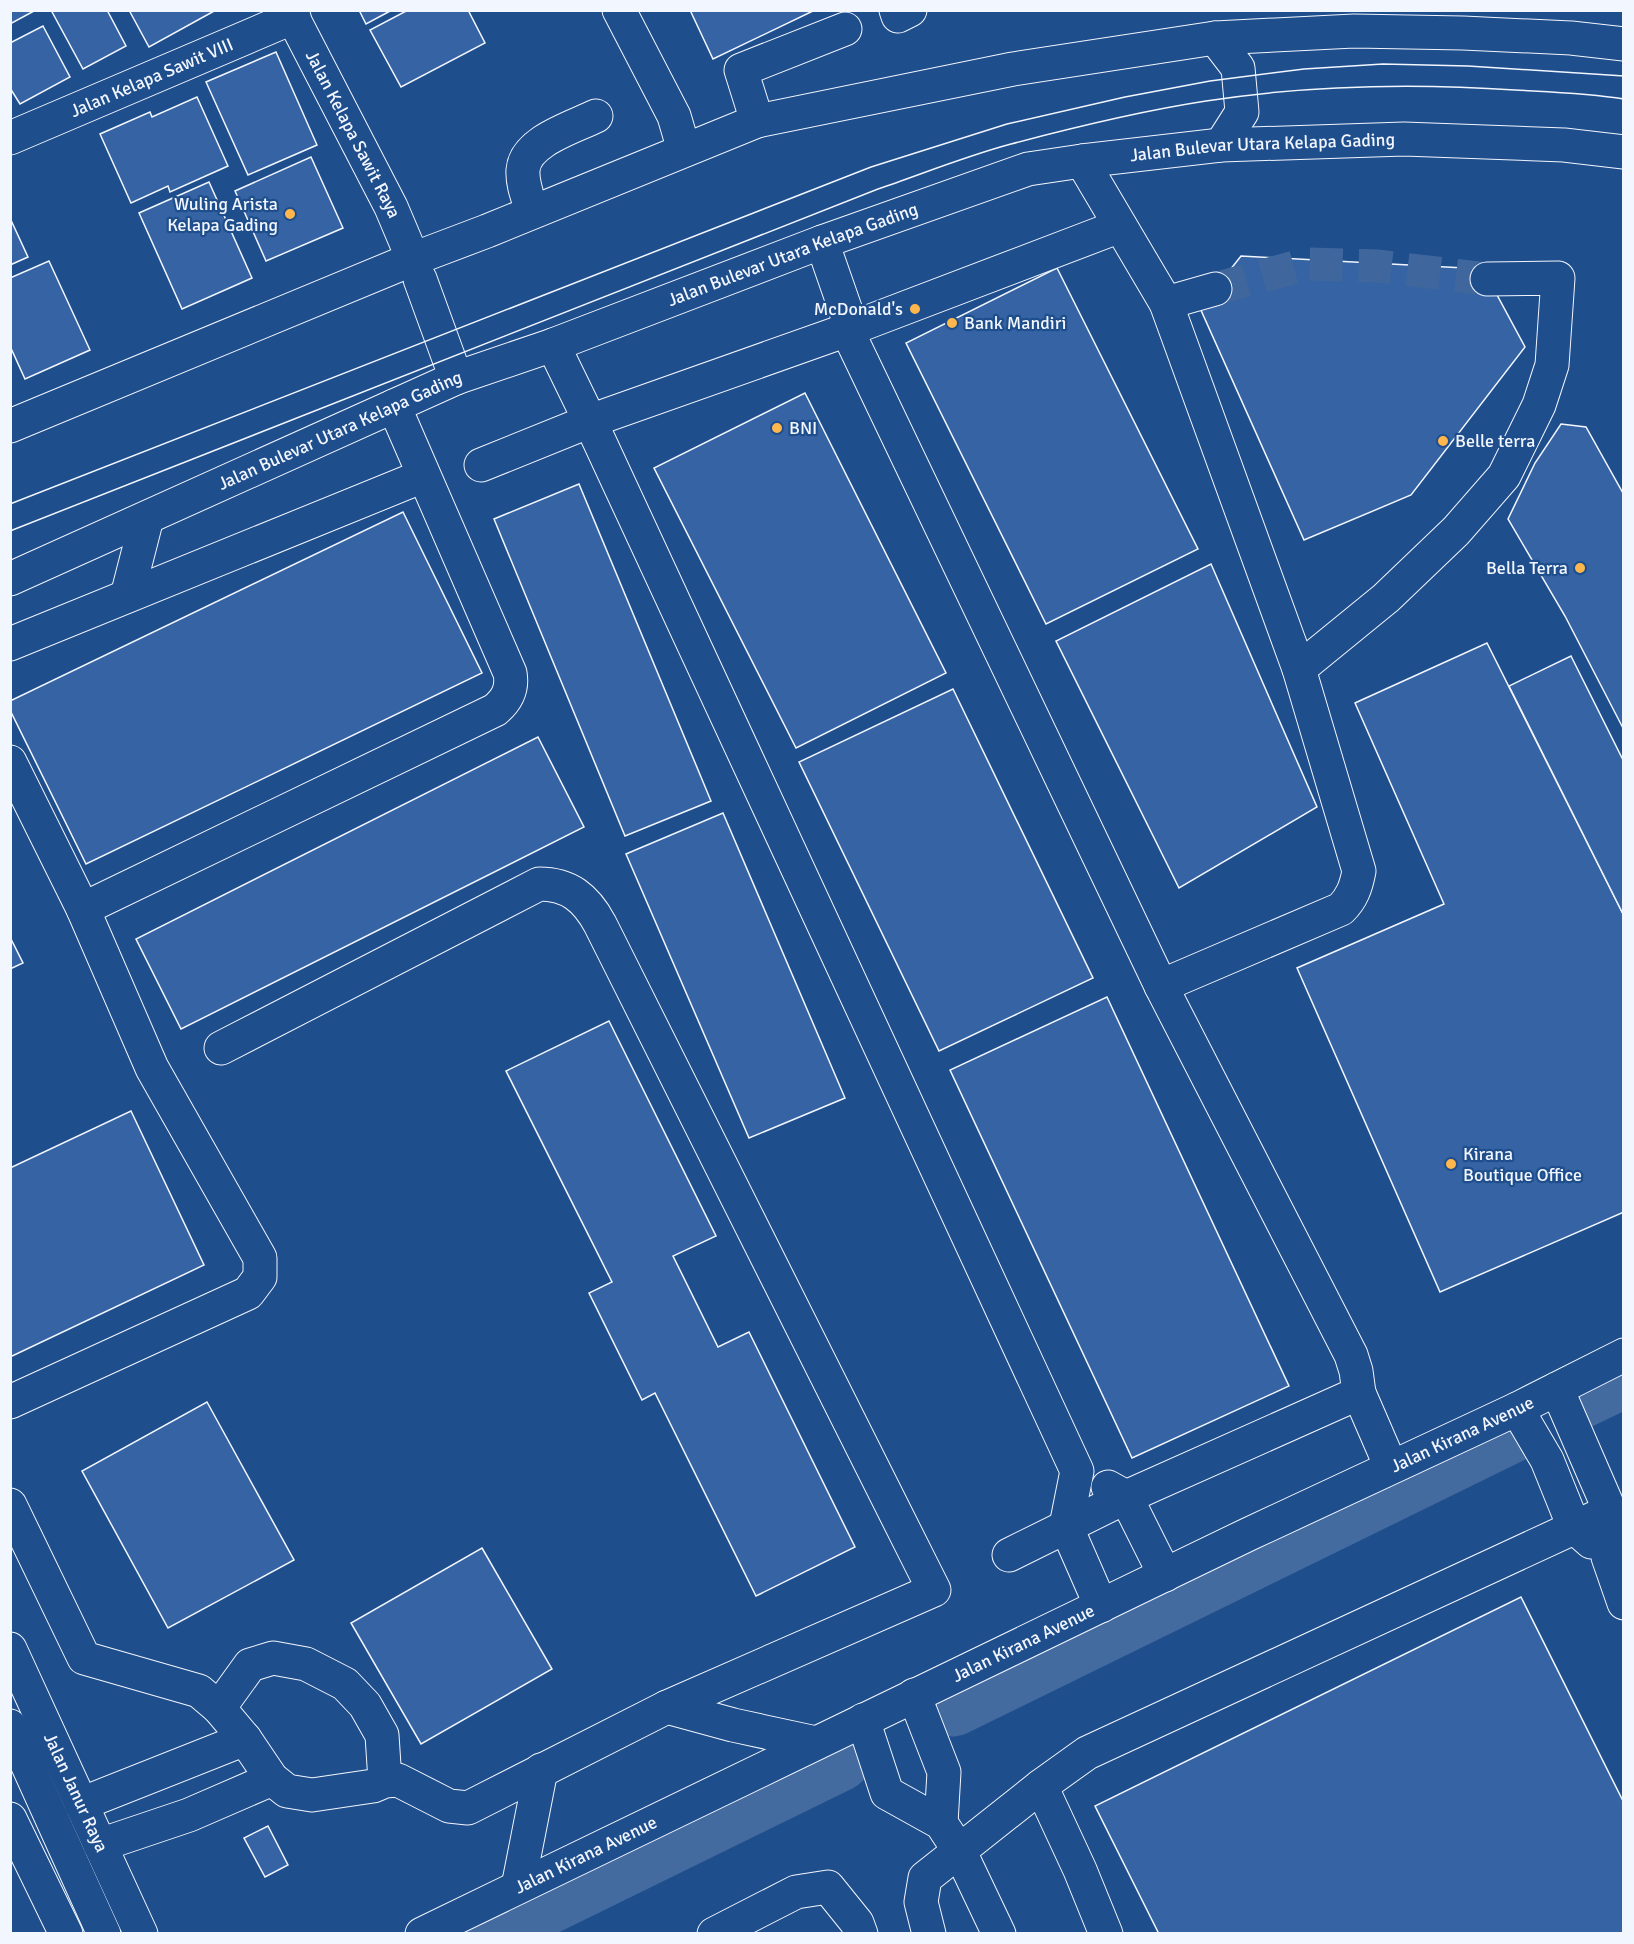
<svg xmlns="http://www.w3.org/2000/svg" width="1634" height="1944" viewBox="0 0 1634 1944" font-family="Signika,sans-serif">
  <rect width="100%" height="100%" fill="#1f4e8c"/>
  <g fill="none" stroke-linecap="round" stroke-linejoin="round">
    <g stroke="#446ba0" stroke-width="63">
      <path d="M1581 1397 1624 1376"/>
      <path d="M953 1705 1510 1432"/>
      <path d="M484 1934 839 1760"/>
    </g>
  </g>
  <g fill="#3563a3" stroke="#f2f6ff" stroke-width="1.5">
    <path d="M10 10H34V11L10 24Z"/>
    <path d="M51 10H107L126 46 83 69Z"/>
    <path d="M129 10H216L149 47Z"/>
    <path d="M359 10H392L366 24Z"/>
    <path d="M408 10H468L485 43 401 87 370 30Z"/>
    <path d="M690 10H815L713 59Z"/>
    <path d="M43 26 70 77 20 104 10 88V43Z"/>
    <path d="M276 52 317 145 248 175 206 82Z"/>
    <path d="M197 97 228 166 170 192 168 186 131 203 100 134 150 112 152 117Z"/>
    <path d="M311 157 343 228 266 261 235 191Z"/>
    <path d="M209 182 252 278 182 309 139 213Z"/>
    <path d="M10 218 28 257 10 265Z"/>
    <path d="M1241 256 1483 269 1525 347 1411 495 1304 540 1200 308Z"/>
    <path d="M49 261 90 350 25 379 10 346V278Z"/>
    <path d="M1057 268 1198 549 1046 624 906 343Z"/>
    <path d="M805 393 946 673 796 748 654 468Z"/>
    <path d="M1561 424 1586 427 1624 495V730L1565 616 1508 519 1535 463Z"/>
    <path d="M579 484 711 801 625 836 494 519Z"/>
    <path d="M403 512 482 673 86 864 10 710V701Z"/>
    <path d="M1211 564 1317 807 1179 888 1056 641Z"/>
    <path d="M1487 643 1624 916V1212L1440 1292 1297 968 1444 904 1355 703Z"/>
    <path d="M1571 656 1624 762V916L1509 686Z"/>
    <path d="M953 689 1093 978 939 1051 799 762Z"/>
    <path d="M538 737 584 827 181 1029 136 939Z"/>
    <path d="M723 813 845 1098 749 1138 626 854Z"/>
    <path d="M10 937 23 963 10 969Z"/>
    <path d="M1107 997 1289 1386 1132 1458 950 1070Z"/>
    <path d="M609 1021 716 1236 673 1256 718 1347 749 1332 855 1547 756 1596 655 1393 642 1400 589 1293 612 1282 506 1071Z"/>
    <path d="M131 1111 204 1265 10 1357V1168Z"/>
    <path d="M207 1402 294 1560 168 1628 82 1471Z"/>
    <path d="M482 1548 552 1669 421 1744 351 1623Z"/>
    <path d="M1521 1597 1624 1803V1934H1159L1095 1806Z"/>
    <path d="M268 1826 288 1865 265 1877 244 1838Z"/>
  </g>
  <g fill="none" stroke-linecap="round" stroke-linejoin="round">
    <path stroke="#3f679d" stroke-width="33" stroke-dasharray="33 16" stroke-linecap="butt" d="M1215 289 1306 264 1377 266 1487 279"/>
    <g stroke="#f2f6ff" stroke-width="35">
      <g id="minor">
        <path id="s1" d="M289 10 391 207 413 259"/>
        <path d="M619 10 674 116 684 150"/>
        <path d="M896 10 898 16 910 10"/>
        <path d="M757 121 741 70 845 29"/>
        <path id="s2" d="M10 138 294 17"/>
        <path d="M1082 161 1166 303 1299 669 1359 871C1356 887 1352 898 1341 909L1161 986"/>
        <path d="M532 211C528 198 522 184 523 170 525 141 574 127 596 116"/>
        <path d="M822 242 847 314V330L1161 986 1351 1355 1356 1371 1359 1393 1126 1497 1009 1555"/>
        <path d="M1166 303 1215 289"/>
        <path d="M553 345 590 421 1077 1471 1066 1526 1101 1606"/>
        <path d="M481 465 590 421 847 330 1120 226"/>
        <path d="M127 596 147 518"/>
        <path d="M10 644 423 476"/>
        <path d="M1299 669 1386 598 1456 531 1504 476 1539 405 1552 365 1558 278 1487 279"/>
        <path d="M10 762 83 909 152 1068 260 1258V1277L248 1293 10 1402"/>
        <path d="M83 909 495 710C507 700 513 689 510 673L394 406"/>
        <path d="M1557 1389 1610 1511 1608 1557 1624 1603"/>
        <path d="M1359 1393 1391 1467"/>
        <path d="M1517 1409 1547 1460 1574 1527 1591 1542"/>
        <path d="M1108 1487 1126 1497 1165 1575"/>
        <path d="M10 1505 84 1658 199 1691 219 1708 245 1739 272 1779 287 1791 312 1795 373 1786 385 1781 398 1780 449 1806 468 1808 667 1707 934 1590 600 924C586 898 569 884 539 884L221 1048"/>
        <path id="s3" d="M10 1649 141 1934"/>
        <path d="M914 1695 944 1772 941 1823"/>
        <path d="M667 1707 733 1725 816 1743"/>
        <path d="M219 1708 250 1665 273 1658 306 1664 345 1684 365 1705 382 1735 385 1781"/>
        <path d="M863 1720 887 1793 941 1823 960 1852 999 1934"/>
        <path d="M10 1726 104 1934"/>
        <path d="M1041 1786 1080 1870 1106 1934"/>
        <path d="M81 1804 245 1739"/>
        <path d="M10 1819 66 1934"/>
        <path d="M100 1845 189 1815 272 1779"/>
        <path d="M518 1887 541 1770"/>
        <path id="s4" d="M422 1934 1249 1534 1517 1409 1624 1355"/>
        <path d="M714 1934 796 1892 828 1887 857 1923 861 1934"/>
        <path d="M929 1934 921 1902 925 1878 1041 1786 1087 1753 1610 1511"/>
      </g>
    </g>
    <g stroke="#f2f6ff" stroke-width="35">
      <g id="major">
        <path d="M1215 38 1238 68 1242 112 1221 145"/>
        <path d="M420 279 456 378"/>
        <path d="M10 426 413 259 487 231 757 121 1013 69 1215 38 1354 31 1463 33 1571 38 1624 44"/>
        <path id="s5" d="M10 579 456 378 553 345 822 242 1028 169 1082 161 1221 145 1404 139 1564 145 1624 152"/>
      </g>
    </g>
    <use href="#minor" stroke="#1f4e8c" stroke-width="33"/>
    <use href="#major" stroke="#1f4e8c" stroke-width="33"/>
    <g stroke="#f2f6ff" stroke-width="1.5">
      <path d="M10 504 871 167 1007 124 1125 97 1210 81 1304 69 1383 64 1468 66 1624 76"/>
      <path d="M10 531 878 189C922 174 966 156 1011 144 1075 127 1141 111 1206 101 1309 85 1412 83 1515 90 1551 92 1587 93 1624 99"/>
    </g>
  </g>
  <g fill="#ffb74d" stroke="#1f4e8c" stroke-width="2">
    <circle cx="290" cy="214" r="6"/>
    <circle cx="915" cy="309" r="6"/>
    <circle cx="952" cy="323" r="6"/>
    <circle cx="777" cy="428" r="6"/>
    <circle cx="1443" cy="441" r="6"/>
    <circle cx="1580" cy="568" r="6"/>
    <circle cx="1451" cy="1164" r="6"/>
  </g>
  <g text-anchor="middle" stroke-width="4.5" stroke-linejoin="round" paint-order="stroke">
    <g font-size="18" fill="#f2f6ff" stroke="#1f4e8c">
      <text dy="6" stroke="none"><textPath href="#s2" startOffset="154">Jalan Kelapa Sawit VIII</textPath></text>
      <text dy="6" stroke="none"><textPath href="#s1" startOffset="140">Jalan Kelapa Sawit Raya</textPath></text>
      <text dy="6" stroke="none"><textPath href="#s5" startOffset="1334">Jalan Bulevar Utara Kelapa Gading</textPath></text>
      <text dy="6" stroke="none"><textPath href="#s5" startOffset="848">Jalan Bulevar Utara Kelapa Gading</textPath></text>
      <text dy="6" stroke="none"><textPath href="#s5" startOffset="362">Jalan Bulevar Utara Kelapa Gading</textPath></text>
      <text dy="6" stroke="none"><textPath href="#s4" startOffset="1154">Jalan Kirana Avenue</textPath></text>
      <text dy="6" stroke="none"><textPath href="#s4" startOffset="668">Jalan Kirana Avenue</textPath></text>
      <text dy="6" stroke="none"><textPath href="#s3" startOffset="158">Jalan Janur Raya</textPath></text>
      <text dy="6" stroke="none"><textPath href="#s4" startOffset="182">Jalan Kirana Avenue</textPath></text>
    </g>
    <g font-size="18" fill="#f2f6ff" stroke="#1f4e8c" text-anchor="start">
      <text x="278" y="210" text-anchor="end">Wuling Arista<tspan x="278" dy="21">Kelapa Gading</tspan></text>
      <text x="903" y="315" text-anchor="end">McDonald's</text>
      <text x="964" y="329">Bank Mandiri</text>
      <text x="789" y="434">BNI</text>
      <text x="1455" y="447">Belle terra</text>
      <text x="1568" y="574" text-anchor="end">Bella Terra</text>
      <text x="1463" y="1160">Kirana<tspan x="1463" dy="21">Boutique Office</tspan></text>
    </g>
  </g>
  <rect width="1634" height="1944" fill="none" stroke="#f2f6ff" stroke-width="24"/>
</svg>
